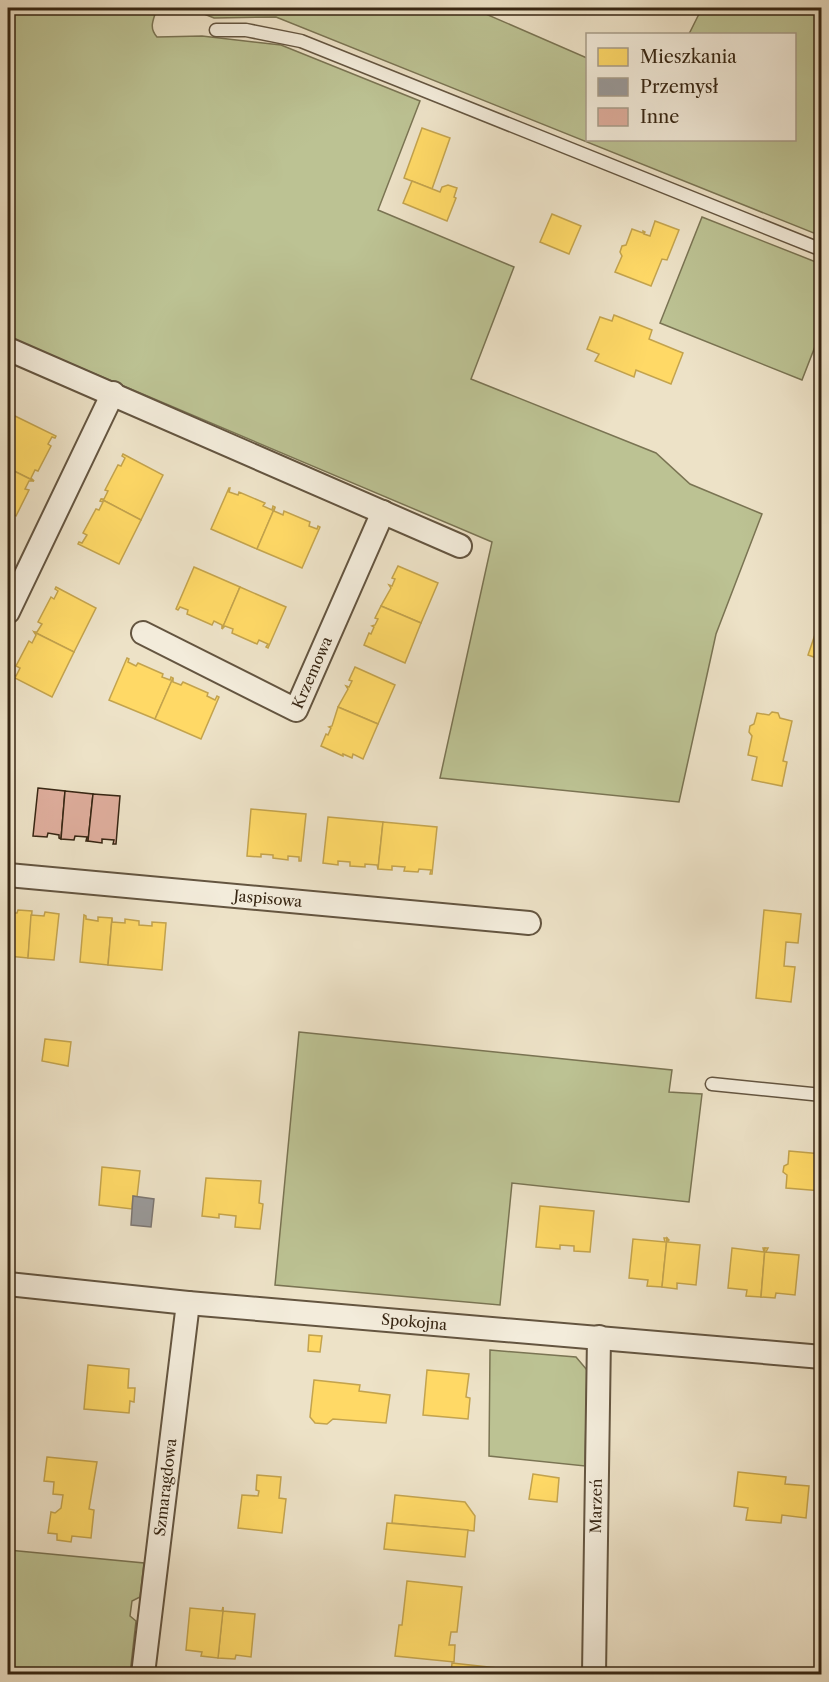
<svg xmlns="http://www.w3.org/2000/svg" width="829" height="1682" viewBox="0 0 829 1682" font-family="'Libre Caslon Text',serif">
  <rect width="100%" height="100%" fill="#ede2c7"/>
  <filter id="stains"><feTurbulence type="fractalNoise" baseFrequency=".00333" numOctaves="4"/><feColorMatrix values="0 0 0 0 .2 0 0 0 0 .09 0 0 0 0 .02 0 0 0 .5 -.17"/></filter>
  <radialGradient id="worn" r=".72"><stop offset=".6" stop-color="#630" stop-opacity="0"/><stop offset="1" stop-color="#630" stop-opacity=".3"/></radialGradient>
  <g fill="#bcc293" stroke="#7a7453" stroke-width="1.5">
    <path d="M8 8H157C154 19 148 27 157 37L202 36 281 45 420 101 378 210 514 267 471 379 656 453 690 484 762 514 716 634 679 802 440 778 492 542 8 337Z"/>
    <path d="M189 8H472L587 58 588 140H794V34H689L702 8H821V236L276 17 214 18Z"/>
    <path d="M702 217 821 264V331L802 380 660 323Z"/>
    <path d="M299 1032 672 1070 669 1092 702 1094 689 1202 512 1183 500 1305 275 1285Z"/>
    <path d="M490 1350 576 1357 587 1370 585 1466 489 1456Z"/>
    <path d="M8 1550 144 1563 140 1597 132 1601 130 1616 136 1621 130 1674H8Z"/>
  </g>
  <g fill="#ffd966" stroke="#c3a34d" stroke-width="1.5">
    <path d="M422 128 450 138 432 189 404 178Z"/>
    <path d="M412 181 440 192 442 187 448 185 457 188 454 197 456 198 447 221 403 203Z"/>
    <path d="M552 214 581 226 569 254 540 242Z"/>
    <path d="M655 221 679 230 667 260 662 259 651 286 615 272 622 256 620 252 622 246 626 245 632 229 643 233V231L645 232 644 234 650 236Z"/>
    <path d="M614 315 652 330 649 339 683 353 671 384 636 370 634 377 595 361 599 354 587 349 600 317 612 321Z"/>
    <path d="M15 416 56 436 55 438 52 437 48 444 51 446 38 471 35 470 31 478 34 481 8 468V431Z"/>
    <path d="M123 454 163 475 141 520 101 499H104L108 491 105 490 118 465 121 466 125 458 122 456Z"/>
    <path d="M8 468 34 481H29L25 489 29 490 16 516 13 514 9 522 12 524 11 526 8 524Z"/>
    <path d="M229 488H230L229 492 238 495 239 492 265 503 263 506 272 510 273 506 275 507 257 549 211 529Z"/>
    <path d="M101 499 141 520 119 564 78 544 79 542 82 543 87 535 83 533 96 509 99 510 103 502 100 501Z"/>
    <path d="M275 507 274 511 283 515 284 511 310 522 309 526 317 529 318 526 320 527 302 568 257 549Z"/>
    <path d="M398 566 438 583 421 623 381 606 391 588 389 585 392 586 395 579 392 578Z"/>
    <path d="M194 567 240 587 222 629V625L214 621 212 625 187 614 188 610 180 607 178 610 176 609Z"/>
    <path d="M56 587 96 608 74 652 34 632H37L42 624 38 622 51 597 54 599 58 591 55 589Z"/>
    <path d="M240 587 286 607 268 648 266 647 268 644 259 640 257 644 232 633 233 629 225 626 222 629Z"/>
    <path d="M381 606 421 623 405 663 364 645 369 633 371 634 374 627 372 626 375 625 378 619 375 618Z"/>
    <path d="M822 614V660L808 655Z"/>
    <path d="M34 632 74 652 52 697 11 676 12 674 16 676 20 668 16 666 29 641 32 643 36 635Z"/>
    <path d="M127 658 129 659 128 662 136 666 138 663 163 674 162 677 170 680 171 677 173 678 155 719 109 700Z"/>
    <path d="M355 667 395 685 378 724 338 707 348 689 346 686 349 687 352 681 349 680Z"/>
    <path d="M173 678V682L181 685 183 682 208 693 207 696 215 700 217 696 219 697 201 739 155 719Z"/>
    <path d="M338 707 378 724 363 759 353 754 352 758 343 754V756L321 746 326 734 328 735 331 728 329 727 332 726Z"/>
    <path d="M772 712 778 713 780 718 792 721 783 761 787 762 782 786 752 780 757 757 748 755 752 736 749 732 750 726 754 724 757 713 769 715Z"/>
    <path d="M8 781H13L9 829H8Z"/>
    <path d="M251 809 306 814 301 861H299V857L288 856V860L273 858V855L261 854V857L247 856Z"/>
    <path d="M328 817 383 822 378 869 377 865 365 864V867L350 866V862L338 861V865L323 863Z"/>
    <path d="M383 822 437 827 432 874H430L431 870 419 869 418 872 404 871 405 867 392 866V870L378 869Z"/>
    <path d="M18 910 32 911 28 958 8 956V913H17Z"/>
    <path d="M764 910 801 914 798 943 786 942 784 966 795 967 791 1002 756 998Z"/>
    <path d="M45 912 59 914 54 960 28 958 31 915 44 916Z"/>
    <path d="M84 915 86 916V919L98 921V917L112 918 108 965 80 962Z"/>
    <path d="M112 918V922L125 923V919L139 921V925L152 926V922L166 923 162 970 108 965Z"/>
    <path d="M45 1039 71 1042 68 1066 42 1061Z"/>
    <path d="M789 1151 822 1154V1191L786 1188 787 1175 783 1172 784 1166 788 1164Z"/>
    <path d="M102 1167 140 1171 137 1197 133 1196 132 1209 99 1205Z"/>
    <path d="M206 1178 261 1181 259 1203 263 1204 260 1229 235 1227 236 1216 219 1214V1218L202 1216Z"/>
    <path d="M540 1206 594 1211 590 1252 574 1251V1246L560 1245V1249L536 1247Z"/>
    <path d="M664 1238H667L662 1287 647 1286 648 1280 629 1278 633 1239 665 1242Z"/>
    <path d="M667 1238 669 1240 667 1242 700 1245 696 1285 677 1283V1289L662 1287Z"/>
    <path d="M732 1248 764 1252 763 1248H765L761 1297 746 1296 747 1290 728 1288Z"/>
    <path d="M765 1248H768L766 1252 799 1255 795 1295 776 1293 775 1298 761 1297Z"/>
    <path d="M309 1335 322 1336 320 1352 308 1351Z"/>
    <path d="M88 1365 129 1369 128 1388H135L134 1402 130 1401 129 1413 84 1409Z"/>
    <path d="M427 1370 469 1374 466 1397 470 1398 468 1419 423 1415Z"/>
    <path d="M314 1380 360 1385 359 1391 390 1395 386 1423 333 1419 327 1424 315 1423 310 1417Z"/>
    <path d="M47 1457 97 1462 89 1509 94 1510 91 1538 72 1536 71 1542 57 1540V1534L48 1533 51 1512 55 1513 61 1508 63 1495 53 1494 54 1482 44 1481Z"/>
    <path d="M738 1472 786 1477 785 1484 809 1486 806 1518 782 1515 781 1523 746 1520 748 1508 734 1506Z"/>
    <path d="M533 1474 559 1478 557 1502 529 1499Z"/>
    <path d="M257 1475 281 1477 279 1498 286 1499 282 1533 238 1528 242 1495 258 1496 259 1491 256 1490Z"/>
    <path d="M395 1495 465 1502 475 1516 474 1531 392 1523Z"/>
    <path d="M387 1523 468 1530 465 1557 384 1549Z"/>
    <path d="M407 1581 462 1587 457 1632H451L449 1645H455L454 1662 395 1656 399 1625H402Z"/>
    <path d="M223 1607V1611L255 1614 251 1657 236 1655 235 1659 218 1658Z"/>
    <path d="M223 1607V1611L218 1658 201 1656 202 1652 186 1650 190 1608 222 1611Z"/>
    <path d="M452 1663 497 1668 496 1674H451Z"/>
  </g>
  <path fill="#999" stroke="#7c7671" stroke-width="1.5" d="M133 1196 154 1199 151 1227 131 1225Z"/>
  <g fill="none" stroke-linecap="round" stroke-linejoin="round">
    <path stroke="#728175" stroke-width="8" d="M8 21 14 8"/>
  </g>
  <g fill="#dead9c" stroke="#372613" stroke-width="1.5">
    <path d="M38 788 65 791 61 839 59 838V835L48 833 47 837 33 836Z"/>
    <path d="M65 791 93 794 88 841H86L87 837 75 836 74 840 61 839Z"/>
    <path d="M93 794 120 796 116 844H113L114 840 102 839V843L88 841Z"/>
  </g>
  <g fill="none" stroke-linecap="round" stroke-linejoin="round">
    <g stroke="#645540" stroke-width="15">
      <g id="service">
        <path d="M216 30H246L301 41 822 250"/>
        <path d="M712 1084 822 1095"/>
      </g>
    </g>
    <g stroke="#645540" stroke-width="26">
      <g id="minor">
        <path d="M8 349 460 546"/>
        <path d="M8 612 113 393"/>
        <path id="s1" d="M143 633 296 710 383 512"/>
        <path id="s2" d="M8 875 529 923"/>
        <path id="s3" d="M8 1284 188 1303 822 1357"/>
        <path id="s4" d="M143 1674 188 1303"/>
        <path id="s5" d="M594 1674 599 1337"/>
      </g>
    </g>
    <use href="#service" stroke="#f3ecdb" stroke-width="12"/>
    <use href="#minor" stroke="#f3ecdb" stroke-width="22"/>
  </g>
  <g text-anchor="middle" stroke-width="6" stroke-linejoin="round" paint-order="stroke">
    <g font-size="15" fill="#372613" stroke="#f3ecdb">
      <text dy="5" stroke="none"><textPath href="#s1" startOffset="212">Krzemowa</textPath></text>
      <text dy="5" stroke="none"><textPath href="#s2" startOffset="261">Jaspisowa</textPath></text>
      <text dy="5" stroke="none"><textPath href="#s3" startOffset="408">Spokojna</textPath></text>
      <text dy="5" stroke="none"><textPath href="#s4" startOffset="188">Szmaragdowa</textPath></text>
      <text dy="5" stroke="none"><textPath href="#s5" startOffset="168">Marzeń</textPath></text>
    </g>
  </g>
  <rect width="829" height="1682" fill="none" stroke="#ede2c7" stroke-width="30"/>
  <rect x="9" y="9" width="811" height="1664" fill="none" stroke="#372613" stroke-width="3"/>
  <rect x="15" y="15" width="799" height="1652" fill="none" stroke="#372613" stroke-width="1.5"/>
  <rect x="586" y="33" width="210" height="108" fill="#f3ecdb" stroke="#a89d8b" stroke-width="1.5"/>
  <rect x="598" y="48" width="30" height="18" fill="#ffd966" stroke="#a89d8b" stroke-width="1.5"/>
  <text x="640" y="63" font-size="18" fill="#372613">Mieszkania</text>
  <rect x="598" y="78" width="30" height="18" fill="#999999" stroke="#a89d8b" stroke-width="1.5"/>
  <text x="640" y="93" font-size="18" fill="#372613">Przemysł</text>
  <rect x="598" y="108" width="30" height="18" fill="#dead9c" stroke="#a89d8b" stroke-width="1.5"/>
  <text x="640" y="123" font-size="18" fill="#372613">Inne</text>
  <rect width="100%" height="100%" filter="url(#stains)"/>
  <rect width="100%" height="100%" fill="url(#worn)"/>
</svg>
